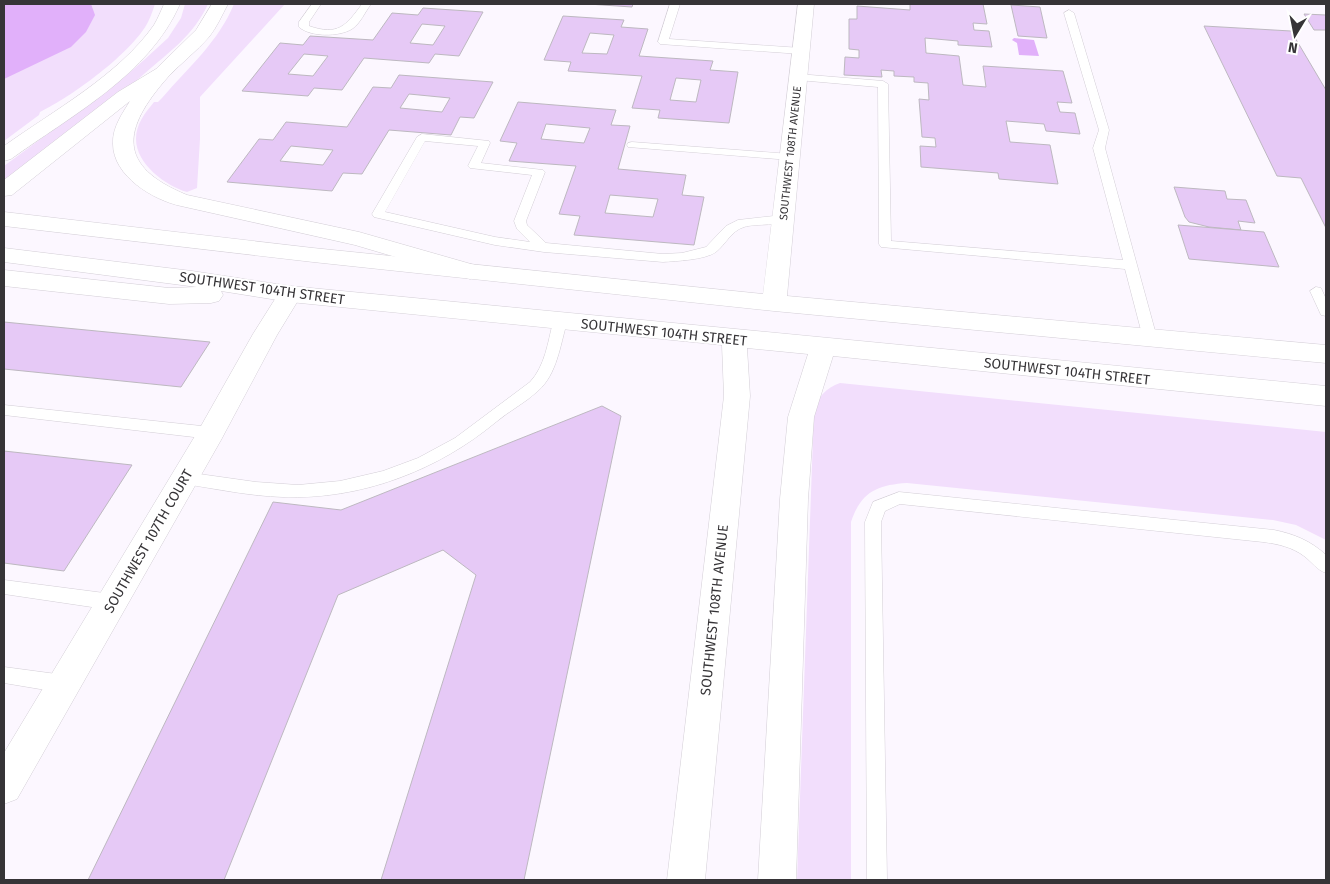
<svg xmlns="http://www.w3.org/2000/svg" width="1330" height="884" viewBox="0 0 1330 884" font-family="'Fira Sans',sans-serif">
  <rect width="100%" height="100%" fill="#fcf7ff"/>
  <g fill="#f2defc">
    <path d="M4 4H155C153 10 151 16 148 22 132 53 71 97 40 112L39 115 4 141Z"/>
    <path d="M185 4H208C194 35 169 52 144 74 101 113 51 145 4 180V166L122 79 144 60 168 38 181 18Z"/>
    <path d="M234 4H285L200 97V139L197 188 187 192C166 186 136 164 136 139 136 124 145 113 154 102H158L162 98C188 68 219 41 234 4Z"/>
    <path d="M840 383 1326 432V540L1296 525 1273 520 907 483C877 485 861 492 851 522V880H797L814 410C818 397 826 388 840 383Z"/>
  </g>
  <g fill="#e1b0fa">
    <path d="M4 4H91L95 15 86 32 71 47 4 79Z"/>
    <path d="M1014 38 1034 40 1039 56 1019 55 1017 43 1012 40Z"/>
  </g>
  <g fill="#e6c9f6" stroke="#bdb8c0" fill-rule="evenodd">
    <path d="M588 4H633L632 7Z"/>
    <path d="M910 4H983L987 24 973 23 974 30 989 31 992 47 958 45V41L925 38 926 53 959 56 963 85 986 87 983 66 1063 71 1072 103 1057 102 1060 112 1075 113 1080 134 1046 131 1044 124 1006 121 1010 142 1050 145 1058 184 999 179 998 173 921 167 920 146 936 147 935 138 922 137 919 99 929 100 928 83 914 82V77L894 76V71L881 70 882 77 844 75 845 57 859 58V50L849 49V19H857V6L910 10Z"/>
    <path d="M1011 5 1040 7 1047 38 1018 36Z"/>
    <path d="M423 8 483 12 459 56 435 54 429 63 364 58 342 90 314 88 308 96 242 91 280 43 303 45 310 36 373 40 392 13 418 15ZM422 24 445 26 433 45 410 43ZM304 54 328 56 313 76 288 74Z"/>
    <path d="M1304 14 1326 15V30H1314Z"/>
    <path d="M563 16 624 20 621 27 648 29 639 56 713 61 710 70 738 72 729 123 658 118 660 110 632 108 642 76 568 71 571 62 544 60ZM590 33 614 35 607 54 582 53ZM676 78 701 80 696 102 670 100Z"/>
    <path d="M1204 26 1291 31 1326 90V228L1301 178 1277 176Z"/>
    <path d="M399 75 493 82 474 118 460 117 451 135 389 130 362 174 343 173 332 191 227 182 259 139 273 140 286 122 347 127 373 87 391 88ZM409 94 450 98 442 112 400 108ZM291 146 333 150 323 165 280 161Z"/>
    <path d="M518 102 616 110 611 125 630 126 618 169 686 175 682 195 704 197 694 245 574 235 580 216 559 214 576 166 509 161 517 143 500 141ZM546 124 590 128 584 143 541 139ZM610 195 658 199 653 217 605 213Z"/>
    <path d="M1174 187 1225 191 1227 199 1246 200 1255 223 1238 221 1241 230 1209 227 1189 222 1185 217Z"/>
    <path d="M1178 225 1264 232 1279 267 1189 259Z"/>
    <path d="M4 322 210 342 181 387 4 369Z"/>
    <path d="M602 406 621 416 524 880H381L476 575 443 550 338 595 224 880H88L273 502 341 510Z"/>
    <path d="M4 451 132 465 64 571 4 563Z"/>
  </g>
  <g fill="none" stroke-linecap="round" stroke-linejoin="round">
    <g stroke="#d3ced6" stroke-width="1">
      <g id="lane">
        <path d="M312 4H321L309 22V26C338 36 346 26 362 4H371C365 12 360 24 352 29 339 37 310 37 299 27V22Z"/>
        <path d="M670 4H680L669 39 801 48 806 51 801 54 660 44 658 42Z"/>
        <path d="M1069 10 1074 13 1109 130 1105 148 1157 338 1155 341H1145L1143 338 1125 269 881 247 879 244 878 87 798 80 793 77 798 74 883 81 888 84 891 241 1123 260 1093 148 1099 130 1064 13Z"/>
        <path d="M422 134 489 141 490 143 481 163 543 170 545 172 526 221 527 225 546 243 663 254 682 253 706 247 726 226 738 220 783 215 789 219C782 227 756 223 744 227 731 231 726 244 716 252 705 260 676 261 663 262L544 252 495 245 374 217 372 214 417 137ZM425 141 478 146 468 166 470 168 532 175 514 221 517 229 530 242 495 237 385 212Z"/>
        <path d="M632 142 790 154 796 157 790 160 628 147 627 145 628 143Z"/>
        <path d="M1316 287 1321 288 1326 299V316L1321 315 1310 291Z"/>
        <path d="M560 317 565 319 567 322C560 346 557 374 538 391 525 403 509 411 496 422 437 471 360 500 283 497 250 496 217 489 185 484L180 482 177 478 180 474 185 472 256 482 298 485 340 481 383 471 418 458 455 438 530 382C545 366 548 342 553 322L555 319Z"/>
        <path d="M4 405 211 427 216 429 218 433 216 437 211 439 4 415Z"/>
        <path d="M899 492 1274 530C1294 534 1311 541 1326 555V573C1317 570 1312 562 1304 556 1292 547 1278 544 1263 542L900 504 885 511 881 522 887 880H867L865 522 873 502Z"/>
        <path d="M4 580 112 594 118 597 121 602 118 607 112 610 4 594Z"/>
        <path d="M4 667 64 675 70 678 73 684 70 690 64 693 4 683Z"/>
      </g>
    </g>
    <g stroke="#d3ced6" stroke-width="1">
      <path id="street" d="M290 286 298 288 302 294 277 335 221 440 17 799 4 804V753L201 426 253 334 282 288Z"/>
    </g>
    <g stroke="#d3ced6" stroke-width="1">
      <g id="secondary">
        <path d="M798 4H814L787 296 1326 345V363L774 311 313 262 4 226V212L313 248 763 294Z"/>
        <path d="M4 248 192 271 290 286 1326 386V406L833 356 814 417 808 499 796 880H758L780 499 788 417 808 354 747 348 750 396 705 880H667L724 396 722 345 290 302 221 291 223 295 219 301 211 303 169 304 4 286V270L169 288 197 287 4 262Z"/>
      </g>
    </g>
    <g stroke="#d3ced6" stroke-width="1">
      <g id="highway">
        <path d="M164 4H180C149 75 72 115 11 159L4 161V146C53 111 119 75 154 25 158 18 161 11 164 4Z"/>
        <path d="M212 4H228C222 15 217 27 209 37 197 51 181 63 168 77 122 129 116 166 187 195L359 232 478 266 482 271 478 276 470 279 355 245 181 206C153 200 113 176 113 144 112 128 122 114 130 101L12 195 4 196V180L118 92 156 69 196 30Z"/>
      </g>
    </g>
    <use href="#lane" fill="#fff" fill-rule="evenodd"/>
    <use href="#street" fill="#fff" fill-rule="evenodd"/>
    <use href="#secondary" fill="#fff" fill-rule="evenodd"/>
    <use href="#highway" fill="#fff" fill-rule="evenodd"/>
  </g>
  <g text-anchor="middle" stroke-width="4" stroke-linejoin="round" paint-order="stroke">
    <g font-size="11" fill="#363437" stroke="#fff">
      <text transform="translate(790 153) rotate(-84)" y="4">SOUTHWEST 108TH AVENUE</text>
    </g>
    <g font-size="14" fill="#363437" stroke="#fff">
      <text transform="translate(262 288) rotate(8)" y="5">SOUTHWEST 104TH STREET</text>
      <text transform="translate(664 332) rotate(6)" y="5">SOUTHWEST 104TH STREET</text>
      <text transform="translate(1067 371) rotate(6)" y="5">SOUTHWEST 104TH STREET</text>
      <text transform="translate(148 541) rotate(-60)" y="5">SOUTHWEST 107TH COURT</text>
      <text transform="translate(714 610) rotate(-84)" y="5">SOUTHWEST 108TH AVENUE</text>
    </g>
  </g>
  <rect width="1330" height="884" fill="none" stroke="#363437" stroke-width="10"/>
  <g transform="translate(1295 35) rotate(190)" stroke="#ffffff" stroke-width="4" paint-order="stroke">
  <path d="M0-4L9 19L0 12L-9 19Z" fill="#363437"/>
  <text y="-8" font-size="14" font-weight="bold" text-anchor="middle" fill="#363437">N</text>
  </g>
</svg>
